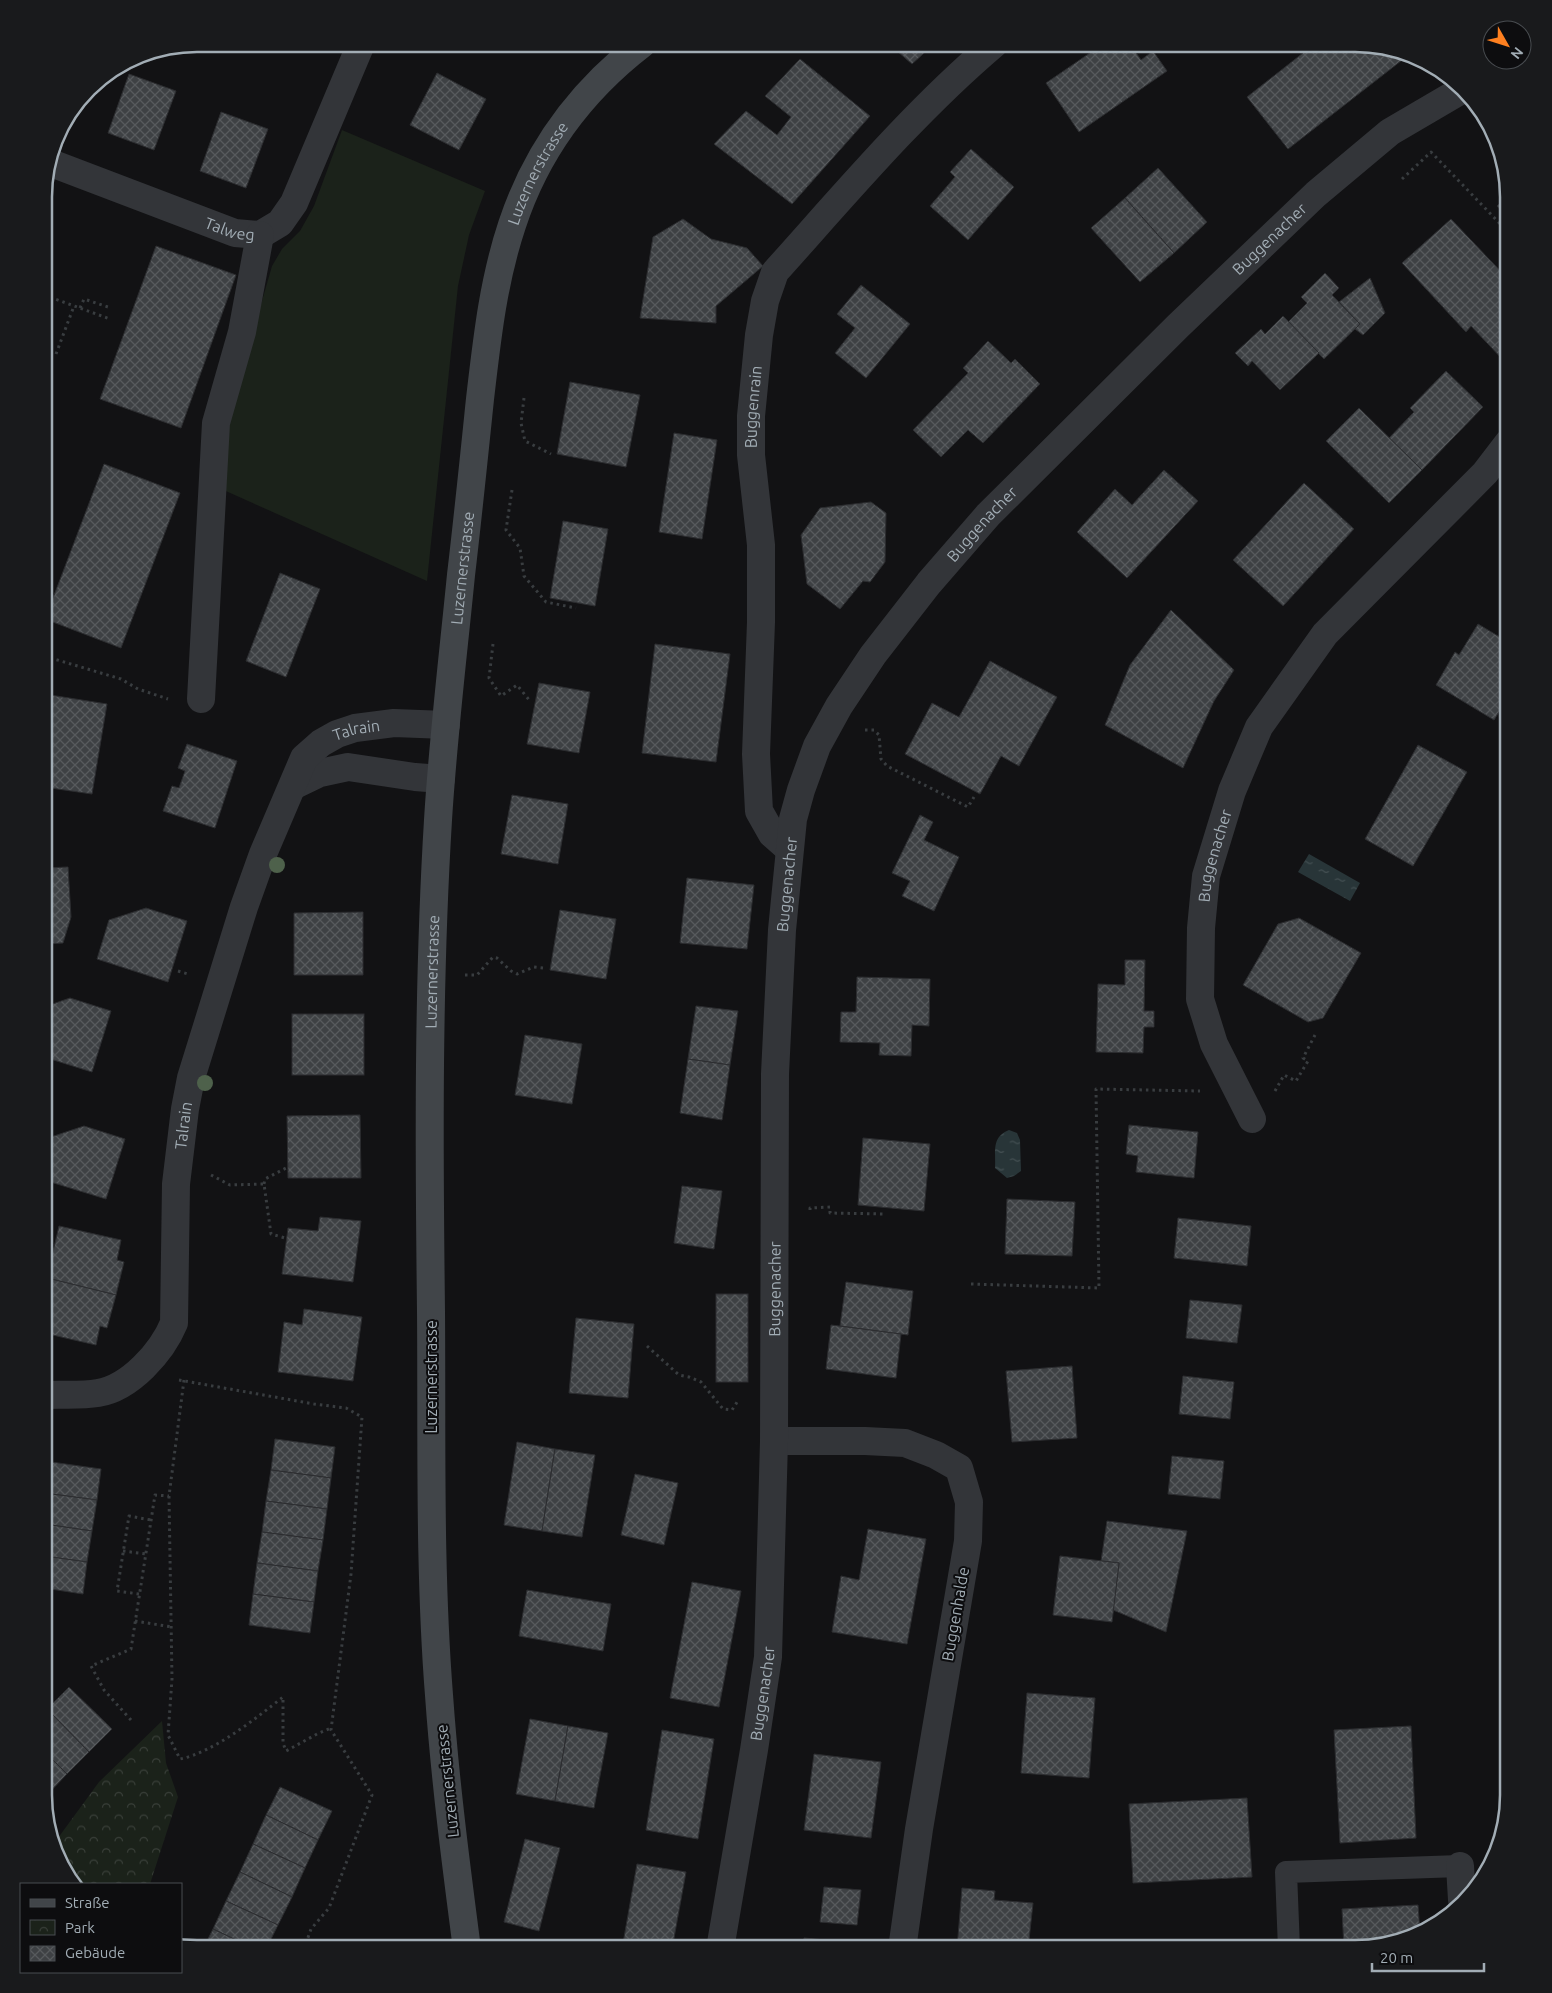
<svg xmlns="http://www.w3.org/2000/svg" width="1552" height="1993" viewBox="0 0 1552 1993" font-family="Ubuntu,sans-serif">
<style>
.grass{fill:#1b221a}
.park{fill:url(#park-crowns)}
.water{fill:url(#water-ripples)}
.building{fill:url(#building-cross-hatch);stroke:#2c2d30}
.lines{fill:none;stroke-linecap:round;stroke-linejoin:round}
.path{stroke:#393d40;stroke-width:3;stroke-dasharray:2.5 4;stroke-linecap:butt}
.service{stroke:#333539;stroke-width:22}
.minor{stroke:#333539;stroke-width:28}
.secondary{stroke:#414549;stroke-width:28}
.tree{fill:#4e614b}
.labels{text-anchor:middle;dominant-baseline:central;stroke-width:4;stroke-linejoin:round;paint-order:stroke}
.street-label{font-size:16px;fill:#a2adb5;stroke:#0d0d0f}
.rim{fill:none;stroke:#a2adb5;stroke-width:2.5}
</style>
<defs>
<pattern id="park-crowns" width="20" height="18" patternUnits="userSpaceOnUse" patternTransform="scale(1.25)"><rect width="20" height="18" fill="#1b221a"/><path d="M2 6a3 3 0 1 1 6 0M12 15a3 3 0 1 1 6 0" fill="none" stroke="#393f39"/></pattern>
<pattern id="water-ripples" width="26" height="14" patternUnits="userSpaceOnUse" patternTransform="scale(1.25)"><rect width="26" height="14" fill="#283538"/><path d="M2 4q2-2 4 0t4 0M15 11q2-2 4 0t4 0" fill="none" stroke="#445053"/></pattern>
<pattern id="building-cross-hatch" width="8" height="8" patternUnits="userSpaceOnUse" patternTransform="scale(1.25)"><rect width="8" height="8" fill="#3e4144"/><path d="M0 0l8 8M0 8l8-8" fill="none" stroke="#575a5d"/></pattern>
</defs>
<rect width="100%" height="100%" fill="#121214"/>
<path class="grass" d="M342 130 485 191 469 235 458 286 427 581 219 488C228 412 251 340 272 266L282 249 300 231 314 206Z"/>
<polygon class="park" points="162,1721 166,1763 178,1797 150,1884 73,1884 69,1881 51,1841 58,1838 99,1782"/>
<g class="water">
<polygon points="1309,854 1360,883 1350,901 1298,872"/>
<path d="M1009 1130 1017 1133 1020 1140 1021 1171 1014 1176 1007 1178 995 1168C996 1152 991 1137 1009 1130Z"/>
</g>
<g class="building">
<polygon points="285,44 308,44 305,52"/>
<polygon points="889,44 934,44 912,64"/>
<polygon points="1103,44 1130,44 1141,60 1153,51 1167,71 1079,132 1046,83"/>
<polygon points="1297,44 1365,44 1406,57 1288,149 1247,97 1303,53"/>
<polygon points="800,59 870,116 792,204 714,144 746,111 777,135 791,117 765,96"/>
<polygon points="437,73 486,99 459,150 410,125"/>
<polygon points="129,74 176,91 154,150 108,133"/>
<polygon points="221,112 268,129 246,188 200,171"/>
<polygon points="971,149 1014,187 968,240 930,206 955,177 950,172"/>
<polygon points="1158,168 1207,222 1174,253 1125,198"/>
<polygon points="1508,195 1508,218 1497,206"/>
<polygon points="1125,198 1174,253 1140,282 1091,228"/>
<polygon points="683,219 711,239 747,248 763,266 716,306 716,323 640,318 653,237"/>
<polygon points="1451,219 1508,279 1508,361 1506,363 1471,326 1466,332 1402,263"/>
<polygon points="156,246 236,275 181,428 100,399"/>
<polygon points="1325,273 1339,288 1332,295 1360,324 1324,359 1288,322 1307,303 1301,297"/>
<polygon points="1370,278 1385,313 1363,335 1355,329 1360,324 1339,302"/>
<polygon points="861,285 910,324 866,378 835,353 855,328 837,314"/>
<polygon points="1283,316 1319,353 1280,390 1252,361 1248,366 1235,353 1261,329 1265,334"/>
<polygon points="988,341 1011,363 1015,359 1040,384 983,443 968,430 941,457 913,430 968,373 963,368"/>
<polygon points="1446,371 1483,407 1422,470 1389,438 1414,412 1410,408"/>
<polygon points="570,382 640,395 626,467 557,454"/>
<polygon points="1359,408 1422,470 1389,503 1326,441"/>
<polygon points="674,433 717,440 702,539 659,532"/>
<polygon points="104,464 180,493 121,648 45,619"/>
<polygon points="1164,470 1198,501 1127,578 1077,532 1115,489 1132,505"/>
<polygon points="1304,483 1354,529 1283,606 1233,560"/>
<polygon points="871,502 886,513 885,562 870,582 863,581 840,609 807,584 801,535 820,508"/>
<polygon points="563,521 608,529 595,606 550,598"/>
<polygon points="280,573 320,589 286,677 246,661"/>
<polygon points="1171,610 1234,670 1214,701 1183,768 1105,725 1130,665"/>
<polygon points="1478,624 1508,642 1508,697 1494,720 1436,685 1455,652 1459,655"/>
<polygon points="655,644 730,654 716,762 642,753"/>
<polygon points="990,661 1057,697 1019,766 1001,756 980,794 905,754 932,703 959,717"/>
<polygon points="539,683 590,692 579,753 527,744"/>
<polygon points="50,695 107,704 92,794 44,787 44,733"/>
<polygon points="187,744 237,761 215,828 163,811 172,786 179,788 185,771 178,768"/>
<polygon points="1418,745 1467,772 1413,866 1365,839"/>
<polygon points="512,795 568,804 558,864 501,854"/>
<polygon points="920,815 933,822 924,840 959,857 934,911 902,896 910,881 892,873"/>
<polygon points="68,867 71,917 63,943 44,944 44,868"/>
<polygon points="687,878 754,885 747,949 680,943"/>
<polygon points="146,908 187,921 168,982 97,959 109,920"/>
<polygon points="560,910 616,919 606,979 550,970"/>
<polygon points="363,912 363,975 294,975 294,913"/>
<polygon points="1299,918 1361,953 1323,1018 1308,1022 1243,985 1278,924"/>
<polygon points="1125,960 1145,960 1144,1011 1154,1011 1154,1027 1144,1027 1143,1053 1096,1052 1098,984 1125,985"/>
<polygon points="857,977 930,979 929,1026 912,1025 911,1056 879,1055 880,1043 840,1042 841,1012 856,1012"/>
<polygon points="70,998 111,1011 92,1072 44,1057 44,1007"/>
<polygon points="696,1006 738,1011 730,1065 688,1059"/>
<rect x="292" y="1014" width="72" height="61"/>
<polygon points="525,1035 582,1044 572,1104 515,1095"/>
<polygon points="688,1059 730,1065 722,1120 680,1113"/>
<polygon points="360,1115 361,1178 288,1178 287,1116"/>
<polygon points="1129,1125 1198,1132 1194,1178 1136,1172 1138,1156 1126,1154"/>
<polygon points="84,1126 125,1139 106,1199 44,1180 44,1150 48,1138"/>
<polygon points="863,1138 930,1144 924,1211 858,1205"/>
<polygon points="682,1186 722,1191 714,1249 674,1243"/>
<polygon points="1007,1199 1075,1202 1072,1256 1005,1254"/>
<polygon points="320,1217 361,1221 353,1282 282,1274 288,1228 318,1231"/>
<polygon points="1178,1218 1251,1226 1247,1266 1174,1258"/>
<polygon points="59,1226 121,1240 117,1260 124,1262 116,1295 47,1278"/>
<polygon points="47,1278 116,1295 107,1328 100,1326 96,1345 44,1333 44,1290"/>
<polygon points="846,1282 913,1291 908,1335 840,1326"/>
<rect x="716" y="1294" width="32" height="88"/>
<polygon points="1190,1300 1242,1305 1237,1343 1186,1338"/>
<polygon points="304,1309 362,1317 353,1381 278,1372 284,1322 302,1325"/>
<polygon points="576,1318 634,1324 628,1398 569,1393"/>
<polygon points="831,1325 901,1334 896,1378 826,1369"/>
<polygon points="1072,1366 1077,1438 1012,1442 1006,1371"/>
<polygon points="1183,1376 1234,1382 1230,1419 1179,1414"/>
<polygon points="275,1439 335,1447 331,1478 271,1470"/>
<polygon points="517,1442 555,1449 542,1531 504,1525"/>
<polygon points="555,1449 595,1455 582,1537 542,1531"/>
<polygon points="1172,1456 1224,1461 1220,1499 1168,1494"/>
<polygon points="44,1461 101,1469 97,1500 44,1493"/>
<polygon points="271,1470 331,1478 327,1509 266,1501"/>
<polygon points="635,1474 678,1483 664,1545 621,1535"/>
<polygon points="44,1493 97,1500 92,1531 44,1524"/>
<polygon points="266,1501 327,1509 323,1540 262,1532"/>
<polygon points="1107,1521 1187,1531 1166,1632 1113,1610 1119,1563 1101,1561"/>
<polygon points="44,1524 92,1531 87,1562 44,1556"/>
<polygon points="868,1529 926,1539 907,1644 832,1632 841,1576 859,1580"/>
<polygon points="262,1532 323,1540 318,1571 257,1563"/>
<polygon points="44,1556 87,1562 83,1594 44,1588"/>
<polygon points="1060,1556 1119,1563 1112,1622 1053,1615"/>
<polygon points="257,1563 318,1571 314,1602 253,1594"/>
<polygon points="692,1582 741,1591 719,1707 670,1698"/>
<polygon points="527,1590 611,1604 603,1651 519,1636"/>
<polygon points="253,1594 314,1602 310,1633 249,1625"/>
<polygon points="69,1687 112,1729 89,1752 47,1709"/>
<polygon points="1027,1693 1095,1698 1089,1778 1021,1773"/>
<polygon points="47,1709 89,1752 67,1774 44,1751 44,1712"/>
<polygon points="530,1719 568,1726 555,1801 516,1794"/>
<polygon points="568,1726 608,1733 594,1808 555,1801"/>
<polygon points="1411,1726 1416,1838 1340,1843 1334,1730"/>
<polygon points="662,1730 714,1739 698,1839 646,1830"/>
<polygon points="44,1751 67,1774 45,1797 44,1796"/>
<polygon points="814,1754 881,1762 871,1838 804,1830"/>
<polygon points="280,1787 332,1811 318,1840 266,1815"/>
<polygon points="1247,1798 1252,1877 1133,1883 1129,1804"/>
<polygon points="266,1815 318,1840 305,1868 253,1844"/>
<polygon points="525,1839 560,1848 539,1931 504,1922"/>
<polygon points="253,1844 305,1868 292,1897 240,1872"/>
<polygon points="637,1864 686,1872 672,1949 622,1949"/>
<polygon points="240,1872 292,1897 278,1925 226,1901"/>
<polygon points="824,1887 861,1890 857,1925 820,1922"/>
<polygon points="962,1888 995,1891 994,1900 1033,1903 1028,1949 957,1949"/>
<polygon points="226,1901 278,1925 266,1949 255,1949 213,1929"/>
<polygon points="1418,1905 1420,1933 1395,1944 1344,1949 1342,1909"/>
<polygon points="213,1929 255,1949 203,1949"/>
<polygon points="804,1938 858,1943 858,1949 803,1949"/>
</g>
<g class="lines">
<g class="path">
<polyline points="1402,179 1431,152 1508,232"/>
<polyline points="44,295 110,319"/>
<polyline points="80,308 84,299 108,307"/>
<polyline points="44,314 50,298"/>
<polyline points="44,349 56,354 74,306"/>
<polyline points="524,398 521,423 525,441 551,454"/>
<polyline points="512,490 506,530 520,548 524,576 546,602 576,608"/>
<polyline points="44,531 51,534"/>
<polyline points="493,644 489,678 501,696 517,685 530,701"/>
<polyline points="44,656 121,679 138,689 168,699"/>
<polyline points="865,730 874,730 879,735 881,759 887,766 968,807 974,797"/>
<polyline points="178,971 188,974"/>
<polyline points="465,975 477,975 493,957 497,958 511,971 517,974 534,967 543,968"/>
<polyline points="1275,1091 1284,1075 1296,1081 1308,1061 1303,1058 1315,1035"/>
<polyline points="211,1175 230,1185 264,1184 271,1234 285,1238"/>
<polyline points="264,1184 265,1179 286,1168"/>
<polyline points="810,1210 810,1208 830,1207 830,1213 883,1214"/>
<polyline points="971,1284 1099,1288 1096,1089 1200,1091"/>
<polyline points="647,1346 679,1375 689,1377 701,1382 723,1409 732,1410 739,1399"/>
<polyline points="179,1380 314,1404 346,1408 362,1417 351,1574 331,1730 372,1795 329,1908 311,1929 304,1949"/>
<path d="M184 1380 169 1496 172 1679 168 1735 180 1759C214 1752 255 1719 283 1697V1743L286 1751 317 1734 331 1728"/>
<polyline points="123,1551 146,1554"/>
<polyline points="139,1594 117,1591 129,1516 151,1520"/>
<polyline points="135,1621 172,1627"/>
<polyline points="131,1720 104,1690 91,1666 131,1649 155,1495 169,1496"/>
</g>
<polyline class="service" points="1289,1949 1286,1872 1460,1866"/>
<g class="minor">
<path id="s1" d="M51 163 235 233 260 235 280 223 294 203 361 44"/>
<polyline points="201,699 216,423 242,332 260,235"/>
<polyline points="293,786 320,773 348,767 415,777 441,779"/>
<path id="s2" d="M789 849 772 834 759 811 756 754 761 622V545L751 455V416L759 335 765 301 775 272C846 193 914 112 994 44"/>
<path id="s3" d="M1252 1119 1214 1044 1200 999 1201 928 1206 876 1232 791 1259 727 1325 634 1485 473 1508 443"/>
<path id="s4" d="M44 1395C61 1394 80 1396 98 1393 130 1388 162 1352 174 1323L176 1184 185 1109 191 1078 244 907 263 854 304 758 321 743 337 734 355 728 394 723 446 725"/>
<polyline points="774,1441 865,1441 905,1443 936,1455 959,1468 969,1502 968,1541 919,1829 902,1949"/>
<polyline points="1460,1866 1462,1900"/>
<path id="s5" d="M720 1949 754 1750 768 1657 774 1441 775 1074 782 930 793 819 801 790 817 746 839 706 873 655 929 583 988 515 1178 326 1316 194 1390 132 1460 91"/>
</g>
<path class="secondary" id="s6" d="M467 1949C456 1865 445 1780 439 1695 429 1568 432 1439 431 1311 429 1147 428 983 438 820 443 738 453 656 461 575 468 516 474 457 480 399 487 339 493 282 512 225 536 152 581 91 642 44"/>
</g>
<g class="tree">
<circle cx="277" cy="865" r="8"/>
<circle cx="205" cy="1083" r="8"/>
</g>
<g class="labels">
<g class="street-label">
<text stroke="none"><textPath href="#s6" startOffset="1789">Luzernerstrasse</textPath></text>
<text stroke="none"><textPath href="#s1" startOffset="191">Talweg</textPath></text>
<text stroke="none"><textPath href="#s5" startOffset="1894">Buggenacher</textPath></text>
<text stroke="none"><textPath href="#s2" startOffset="454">Buggenrain</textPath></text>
<text stroke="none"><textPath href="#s5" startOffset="1489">Buggenacher</textPath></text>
<text stroke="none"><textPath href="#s6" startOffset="1384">Luzernerstrasse</textPath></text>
<text stroke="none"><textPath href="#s4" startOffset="808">Talrain</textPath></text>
<text stroke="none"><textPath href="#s3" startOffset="276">Buggenacher</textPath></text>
<text stroke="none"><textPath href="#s5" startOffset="1069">Buggenacher</textPath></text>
<text stroke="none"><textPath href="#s6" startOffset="979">Luzernerstrasse</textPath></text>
<text stroke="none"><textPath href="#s4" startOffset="359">Talrain</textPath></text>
<text stroke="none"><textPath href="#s5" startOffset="664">Buggenacher</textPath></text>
<text transform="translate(431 1377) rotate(-90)">Luzernerstrasse</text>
<text transform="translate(955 1614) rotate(-80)">Buggenhalde</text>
<text stroke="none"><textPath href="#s5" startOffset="259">Buggenacher</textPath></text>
<text transform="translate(447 1781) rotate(-96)">Luzernerstrasse</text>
</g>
</g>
<path d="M0 0H1552V1993H0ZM197 52H1355A145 145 0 0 1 1500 197V1795A145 145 0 0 1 1355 1940H197A145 145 0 0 1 52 1795V197A145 145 0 0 1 197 52Z" fill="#191a1c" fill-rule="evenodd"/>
<path class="rim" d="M197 52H1355A145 145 0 0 1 1500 197V1795A145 145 0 0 1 1355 1940H197A145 145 0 0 1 52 1795V197A145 145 0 0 1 197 52Z"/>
<rect x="20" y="1883" width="162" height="90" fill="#0d0d0f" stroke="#494d51"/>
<rect x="30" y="1899" width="25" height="8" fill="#414549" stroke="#494d51"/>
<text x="65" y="1908" font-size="15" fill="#a2adb5">Straße</text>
<rect x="30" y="1920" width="25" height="15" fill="url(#park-crowns)" stroke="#494d51"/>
<text x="65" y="1933" font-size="15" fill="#a2adb5">Park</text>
<rect x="30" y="1946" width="25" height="15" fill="url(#building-cross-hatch)" stroke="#494d51"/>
<text x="65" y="1958" font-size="15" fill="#a2adb5">Gebäude</text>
<g transform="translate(1507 45) rotate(129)"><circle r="24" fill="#0d0d0f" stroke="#494d51"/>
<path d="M0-4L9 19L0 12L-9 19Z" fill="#fe8020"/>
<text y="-8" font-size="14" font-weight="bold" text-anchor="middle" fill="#a2adb5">N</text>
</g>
<path d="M1372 1963v8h112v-8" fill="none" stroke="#a2adb5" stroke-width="2.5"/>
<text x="1380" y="1963" font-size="15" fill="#a2adb5" stroke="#0d0d0f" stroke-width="4" paint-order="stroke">20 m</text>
</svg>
